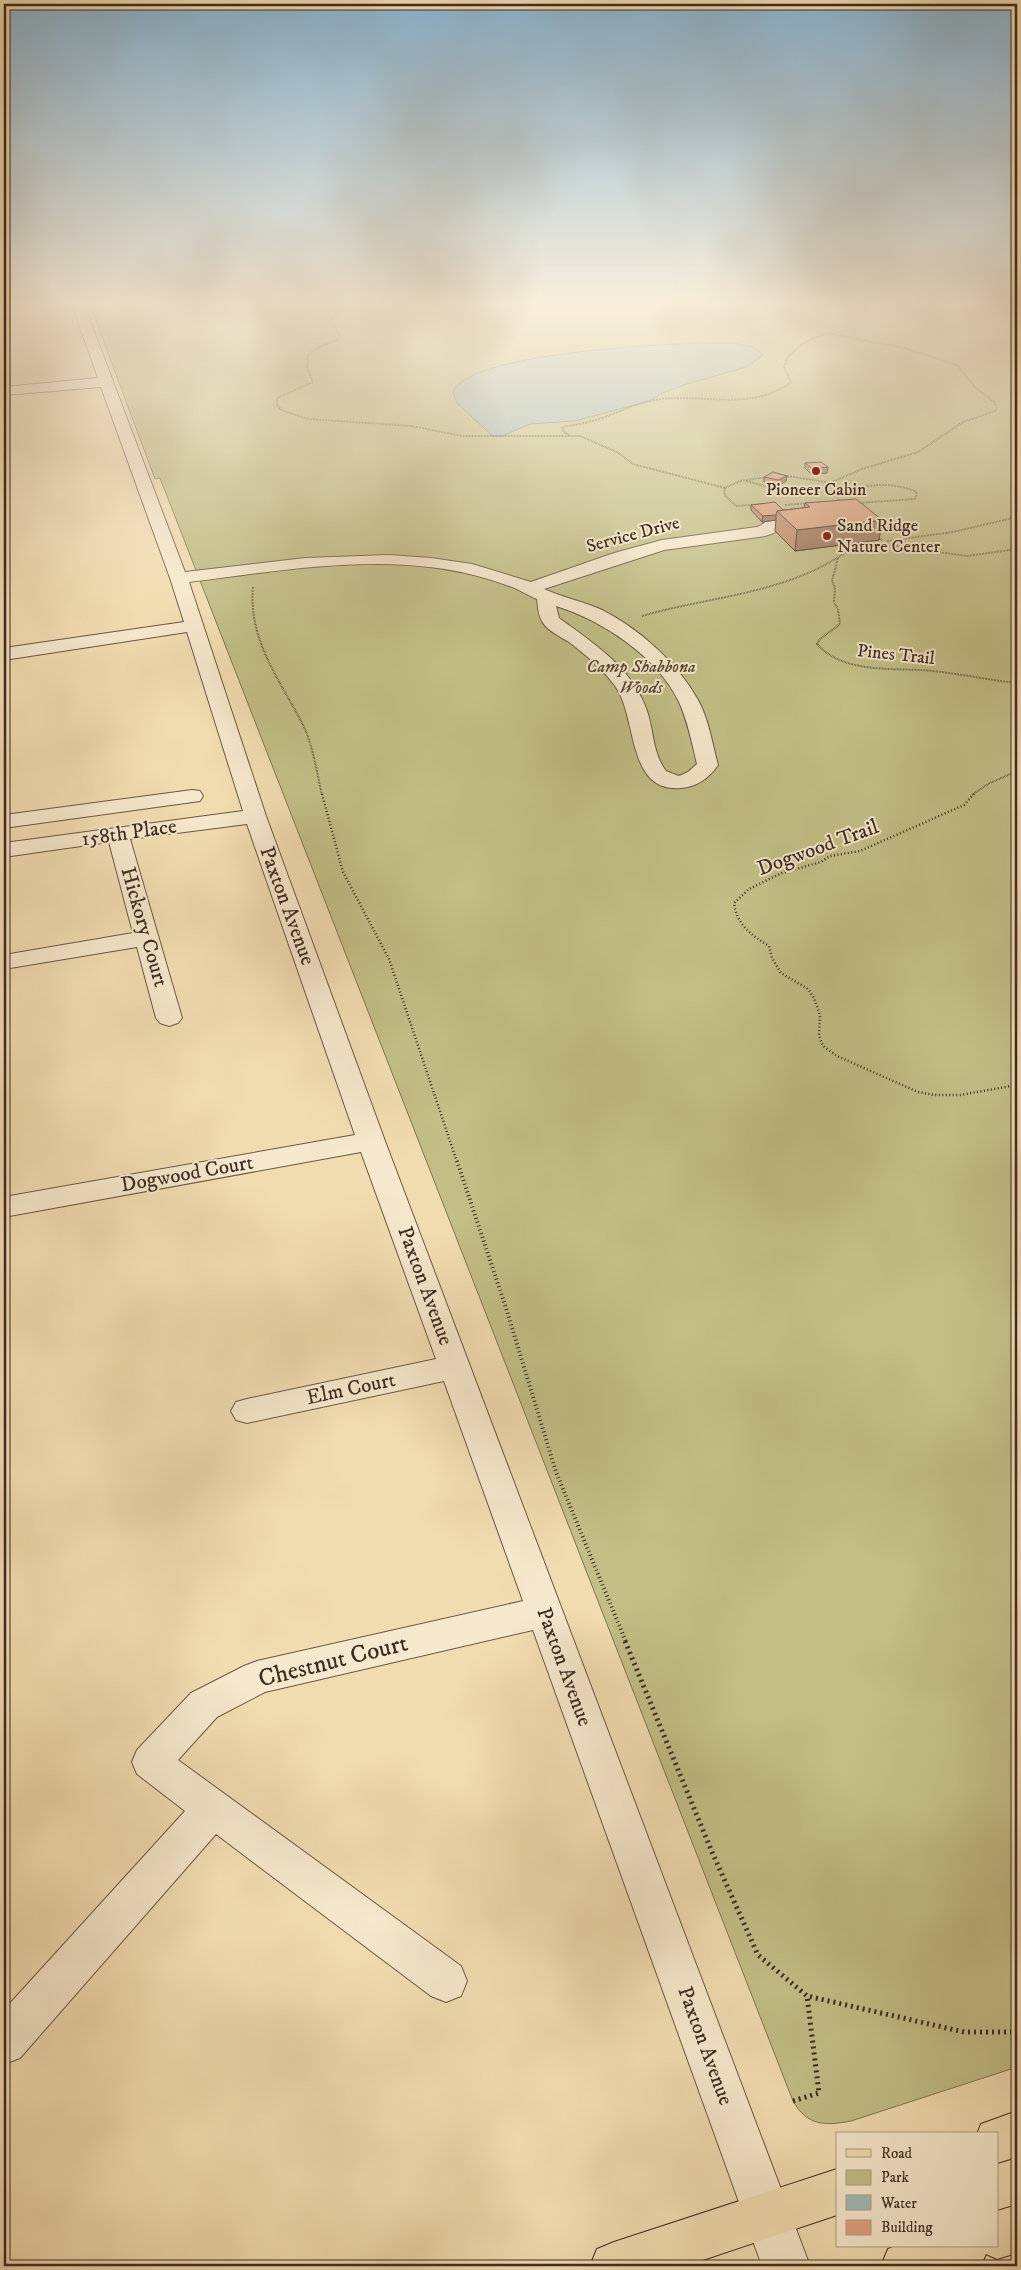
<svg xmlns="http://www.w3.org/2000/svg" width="1021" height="2270" viewBox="0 0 1021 2270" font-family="'IM FELL DW Pica',serif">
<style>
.green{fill:#c2be86;stroke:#807454}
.water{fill:#a0b9b7;stroke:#79807c}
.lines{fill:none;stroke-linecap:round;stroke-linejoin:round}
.minor-casing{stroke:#6b5746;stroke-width:2}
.major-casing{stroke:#3e2b23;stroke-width:2}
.path-far3{stroke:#3e2b23;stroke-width:2;stroke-dasharray:0.5 1;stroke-linecap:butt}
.path-far2{stroke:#3e2b23;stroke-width:2.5;stroke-dasharray:1 2.5;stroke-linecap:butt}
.path-far1{stroke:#3e2b23;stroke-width:4;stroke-dasharray:1 3;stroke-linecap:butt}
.path{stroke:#3e2b23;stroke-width:5;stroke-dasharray:2 4;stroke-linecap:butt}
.minor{fill:#f6e8cc;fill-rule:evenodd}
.major{fill:#f1dcb0;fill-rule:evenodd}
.wall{fill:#c18a6d;stroke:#3e2b23}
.shaded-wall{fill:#9d7159;stroke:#3e2b23}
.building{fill:#e0a17f;stroke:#3e2b23}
.poi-dot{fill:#8f2418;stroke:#f6e8cc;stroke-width:2}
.labels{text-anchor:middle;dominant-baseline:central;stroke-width:4;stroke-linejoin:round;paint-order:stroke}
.far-poi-label{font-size:18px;fill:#3e2b23;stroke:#f6e8cc}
.far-street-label{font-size:18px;fill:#3e2b23;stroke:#f6e8cc}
.far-park-label{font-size:18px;font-style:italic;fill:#584837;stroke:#f6e8cc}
.street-label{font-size:21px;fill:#3e2b23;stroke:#f6e8cc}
.near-street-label{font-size:25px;fill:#3e2b23;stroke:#f6e8cc}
</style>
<rect width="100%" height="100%" fill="#f1dcb0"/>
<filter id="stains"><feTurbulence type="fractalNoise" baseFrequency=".004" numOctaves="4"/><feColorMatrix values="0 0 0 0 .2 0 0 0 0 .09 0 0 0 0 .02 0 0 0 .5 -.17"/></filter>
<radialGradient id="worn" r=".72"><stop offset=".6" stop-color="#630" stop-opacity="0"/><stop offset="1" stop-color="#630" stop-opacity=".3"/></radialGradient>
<path class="green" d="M89 302H1017V2067L851 2121C825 2126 807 2126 793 2101L160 478 155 479Z"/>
<path class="water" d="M698 343C716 344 750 339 763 355L746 367 687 384 662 393 649 401 575 421 530 424 502 436H493L486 430 457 403 453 392C455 389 457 385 460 383 498 353 647 345 698 343Z"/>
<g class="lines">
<defs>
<g id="minor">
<path d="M71 302H83L185 572 305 558 389 555 431 558 472 564 531 582 614 553 662 540 757 527C766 524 768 516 780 519L782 522 774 533 765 536 664 550 544 589C563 598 583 601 602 610 639 629 677 662 698 700 709 720 712 743 718 765 709 778 697 787 681 788 626 793 638 717 615 686 603 669 586 655 569 642 561 637 546 630 542 621 538 615 538 606 537 599 527 595 519 589 509 586 408 547 293 569 189 582L266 816 385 1141 810 2266H762L533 1630 265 1692 217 1717 178 1760 461 1966 467 1981 461 1996 446 2002 431 1996 216 1834 20 2058 4 2064V2010L185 1811 137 1774 132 1762 137 1750 191 1693 244 1666 257 1661 523 1601 444 1381 247 1423 236 1420 231 1411 236 1402 247 1399 436 1359 361 1152 4 1217V1197L355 1135 247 824 130 839 182 1018 178 1023 169 1026 160 1023 156 1018 137 947 4 969V955L133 933 109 842 4 857V843L243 811 187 632 4 660V648L184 622 170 578 101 387 4 395V387L98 378ZM556 606C602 620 658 657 679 702 688 722 692 743 697 764L688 772 679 776 666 771C652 753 654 729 646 708 631 667 593 643 559 618Z"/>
<polygon points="192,790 200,791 203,796 200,801 4,828 4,815"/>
</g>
<g id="major">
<polygon points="1017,2111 1017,2157 997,2163 997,2134 977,2134 981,2124"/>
<polygon points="837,2169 837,2215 685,2266 590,2266 597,2249 614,2242"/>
<polygon points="1017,2205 1017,2253 997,2259 986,2254 982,2263 974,2266 881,2266 888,2249 895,2246 997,2246 997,2211"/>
</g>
</defs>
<use href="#minor" class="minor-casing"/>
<use href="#major" class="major-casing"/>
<g class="path-far3">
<polyline points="328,302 343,306 345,309 332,318 331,321 340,335 339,339 317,348 308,355 307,368 313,382 277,398 277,405 281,410 308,419 412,426 462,436 580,436 617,452 633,464 725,488 724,494 736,506 764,504"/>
<path d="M569 435 564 432 562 427C575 425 587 423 599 419 617 413 635 404 654 400 700 392 750 413 791 382L784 368 787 358 797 348 809 340 827 333 904 348 957 365 976 388 994 402 997 408 995 411 963 422 918 452 862 469 834 481 833 487 840 502"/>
<polyline points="781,475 833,483"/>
<polyline points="746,481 772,488"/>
<polyline points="725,488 740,481 767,477"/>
<path d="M837 495C847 495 853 489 863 487 879 483 902 485 917 492L915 499 857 503"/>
<polyline points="785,505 809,503"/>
<polyline points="876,535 882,540"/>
<polyline points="887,541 953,532 1017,517"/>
<polyline points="890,545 967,556 1017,549"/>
<path d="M838 558 832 581 835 588 834 602 838 609 840 624 820 639 817 644C844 675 896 667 933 671 961 674 989 680 1017 683"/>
<path d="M253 587C248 640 280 680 303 725 313 745 317 774 322 795"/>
<path d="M642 616C711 596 786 594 846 552"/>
<polyline points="972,795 988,784 1017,771"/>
</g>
<g class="path-far2">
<polyline points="322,794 343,872 389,959 457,1162"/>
<path d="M974 794 964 805 860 851 830 856 821 862 782 873 749 889 734 903C737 925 751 935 769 946L772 958 781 973 808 989 814 998 820 1015 819 1036 823 1046 837 1056 918 1092 934 1095H960L1017 1085"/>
</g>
<polyline class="path-far1" points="457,1161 506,1308 556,1472 626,1642"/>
<g class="path">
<polyline points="625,1641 712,1852 758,1955 807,1996 964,2032 1017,2032"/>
<polyline points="793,2101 819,2093 807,1996"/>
</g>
<use href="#minor" class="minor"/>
<use href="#major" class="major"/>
</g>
<g class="wall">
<polygon points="805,463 828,467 827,473 811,474 805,468"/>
<polygon points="787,476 786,481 778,486 764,482 764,477"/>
<polygon points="805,503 882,520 879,540 795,551 775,531 776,520 762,522 751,510 751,505 783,510 804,508"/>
</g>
<g class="shaded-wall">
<polygon points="828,467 827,473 811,474 812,469"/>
<polygon points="787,476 786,481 778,486 778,480"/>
<polygon points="776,515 776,520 762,522 763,516"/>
<polygon points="882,520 879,540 795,551 797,530"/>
</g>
<g class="building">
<polygon points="821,462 828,467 812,469 805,463"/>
<polygon points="773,472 787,476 778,480 764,477"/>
<polygon points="856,499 882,520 797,530 777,511 810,507 805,503"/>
<polygon points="775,502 783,510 777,511 776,515 763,516 751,505"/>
</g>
<linearGradient id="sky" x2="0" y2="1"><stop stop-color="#8bb6d4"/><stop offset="0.49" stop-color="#f9efdb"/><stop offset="1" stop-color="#f9efdb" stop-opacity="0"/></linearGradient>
<rect width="1021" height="620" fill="url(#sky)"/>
<g class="poi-dot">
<circle cx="816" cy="471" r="5"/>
<circle cx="827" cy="536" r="5"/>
</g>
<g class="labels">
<g class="far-poi-label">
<text x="816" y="490">Pioneer Cabin</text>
<text x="837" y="526" text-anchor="start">Sand Ridge<tspan x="837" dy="21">Nature Center</tspan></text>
</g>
<g class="far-street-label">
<text transform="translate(633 535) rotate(-15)">Service Drive</text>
<text transform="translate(896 655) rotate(6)">Pines Trail</text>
</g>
<g class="far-park-label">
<text x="641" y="667">Camp Shabbona<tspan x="641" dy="21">Woods</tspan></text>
</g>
<g class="street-label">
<text transform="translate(129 833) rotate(-8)">158th Place</text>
<text transform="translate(818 848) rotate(-20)">Dogwood Trail</text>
<text transform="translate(287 906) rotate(70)">Paxton Avenue</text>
<text transform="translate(144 927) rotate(74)">Hickory Court</text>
<text transform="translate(187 1174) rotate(-10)">Dogwood Court</text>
<text transform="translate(425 1286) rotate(70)">Paxton Avenue</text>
<text transform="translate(351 1389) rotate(-12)">Elm Court</text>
<text transform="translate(564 1667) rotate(70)">Paxton Avenue</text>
<text transform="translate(705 2046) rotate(70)">Paxton Avenue</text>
</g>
<g class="near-street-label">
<text transform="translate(333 1661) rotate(-14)">Chestnut Court</text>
</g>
</g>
<rect width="1021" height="2270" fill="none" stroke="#f1dcb0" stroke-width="20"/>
<rect x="5" y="5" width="1011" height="2260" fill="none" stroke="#3e2b23" stroke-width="2.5"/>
<rect x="10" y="10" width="1001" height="2250" fill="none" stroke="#3e2b23"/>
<rect x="836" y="2132" width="162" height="115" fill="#f6e8cc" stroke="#ac9c88"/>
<rect x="846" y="2149" width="25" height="8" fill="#f1dcb0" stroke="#ac9c88"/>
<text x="881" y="2158" font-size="15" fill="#3e2b23">Road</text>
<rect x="846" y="2170" width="25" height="15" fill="#c2be86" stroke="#ac9c88"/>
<text x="881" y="2182" font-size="15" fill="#3e2b23">Park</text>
<rect x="846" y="2195" width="25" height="15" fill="#a0b9b7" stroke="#ac9c88"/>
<text x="881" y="2208" font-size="15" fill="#3e2b23">Water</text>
<rect x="846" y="2220" width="25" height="15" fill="#e0a17f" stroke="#ac9c88"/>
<text x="881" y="2232" font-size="15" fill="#3e2b23">Building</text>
<rect width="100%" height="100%" filter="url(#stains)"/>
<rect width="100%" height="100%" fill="url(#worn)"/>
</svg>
